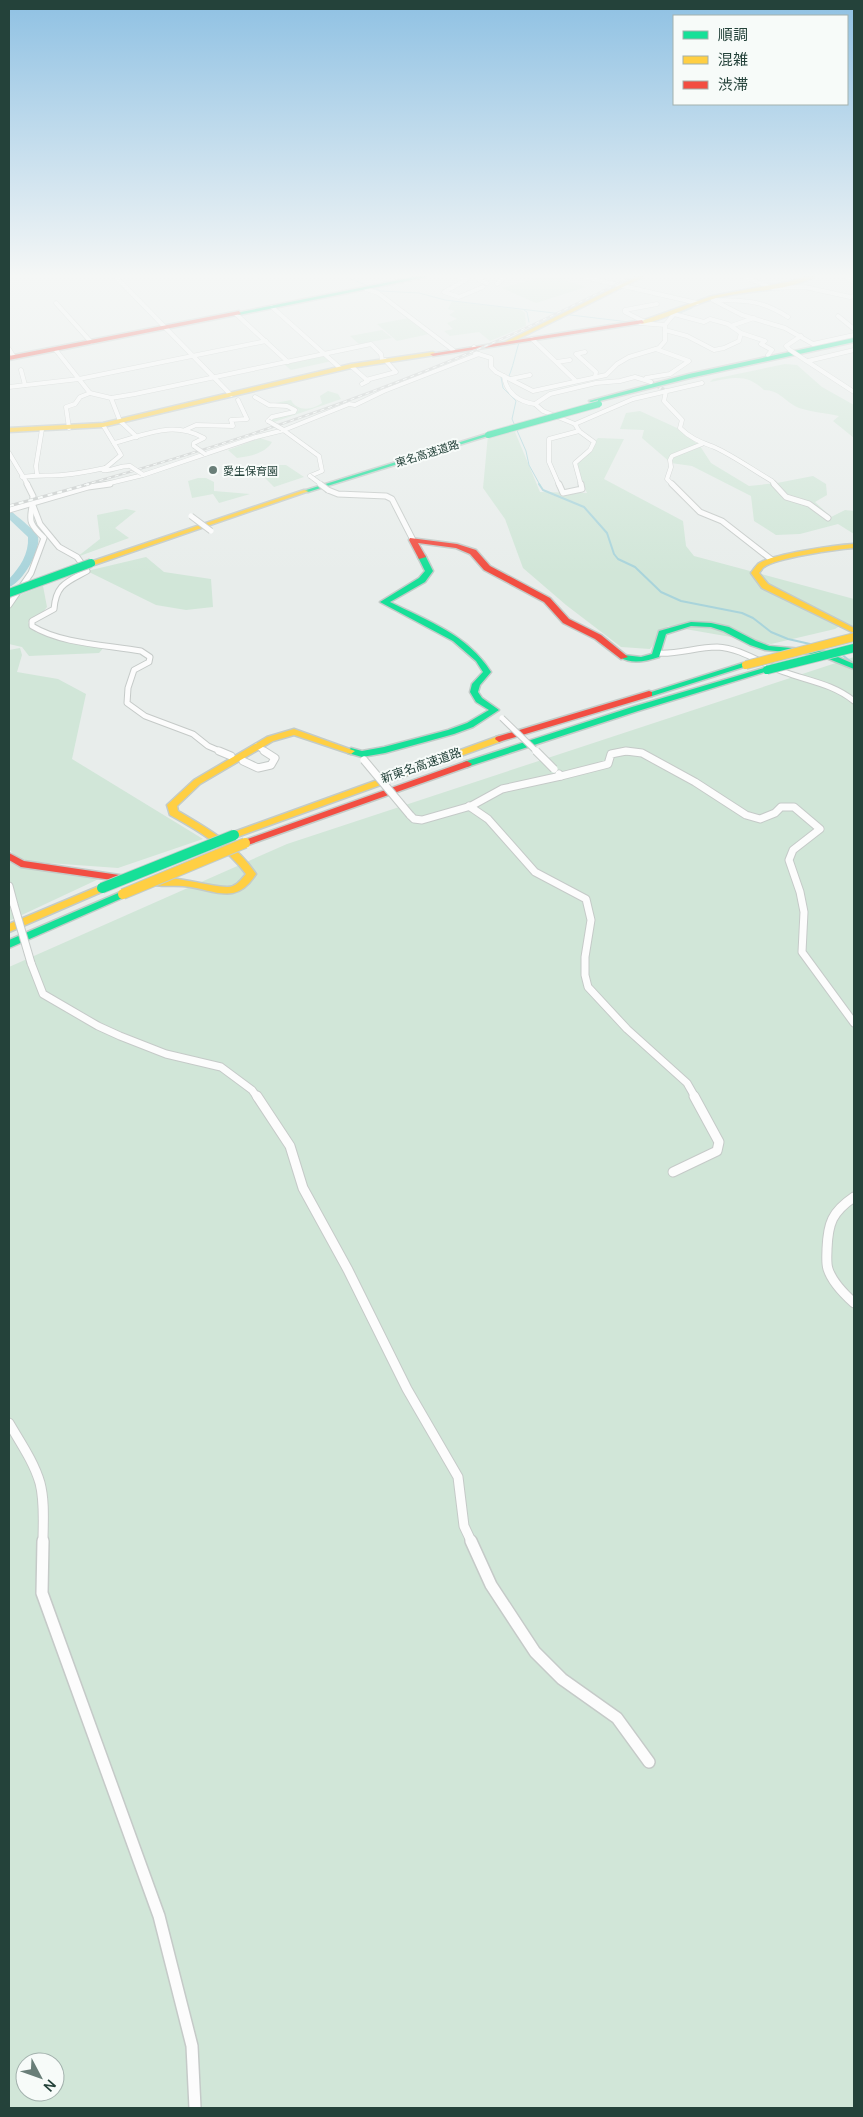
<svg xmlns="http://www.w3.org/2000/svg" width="863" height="2117" viewBox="0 0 863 2117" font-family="Manrope,'Noto Sans JP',sans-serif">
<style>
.green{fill:#d1e6d8;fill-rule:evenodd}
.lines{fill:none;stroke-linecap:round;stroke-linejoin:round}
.stream-far1{stroke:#a9d4db;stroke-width:1}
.stream{stroke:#a9d4db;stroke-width:2}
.river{fill:#a9d4db;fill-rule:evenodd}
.street-tunnel{stroke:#c1cbc8;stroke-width:4;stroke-dasharray:4 2;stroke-linecap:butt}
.street-far4-casing{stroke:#c5cac8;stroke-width:5}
.street-far3-casing{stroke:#c5cac8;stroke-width:7}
.street-far2-casing{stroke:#c5cac8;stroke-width:9}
.street-far1-casing{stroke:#c5cac8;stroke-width:11}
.street-casing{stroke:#c5cac8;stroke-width:14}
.fast-casing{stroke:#c3cbc8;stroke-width:3}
.slow-casing{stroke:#c3cbc8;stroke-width:3}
.jam-casing{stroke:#c3cbc8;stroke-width:3}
.street-far4{stroke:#fcfcfc;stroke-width:4}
.street-far3{stroke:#fcfcfc;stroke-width:5}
.street-far2{stroke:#fcfcfc;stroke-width:7}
.street-far1{stroke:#fcfcfc;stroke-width:9}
.street{stroke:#fcfcfc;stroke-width:11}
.fast{fill:#16e098;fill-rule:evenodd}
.slow{fill:#ffcf43;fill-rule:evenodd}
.jam{fill:#f24e42;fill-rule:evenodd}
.rail-far1-casing{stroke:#c9cdcc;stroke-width:2.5}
.rail-casing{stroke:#c9cdcc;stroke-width:3}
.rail-far1{stroke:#f7fbf9;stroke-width:1;stroke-dasharray:4;stroke-linecap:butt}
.rail{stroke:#f7fbf9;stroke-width:2;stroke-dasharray:5;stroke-linecap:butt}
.street-bridge-far2-casing{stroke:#c5cac8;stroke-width:5;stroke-linecap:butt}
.street-bridge-far1-casing{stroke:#c5cac8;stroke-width:7;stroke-linecap:butt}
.street-bridge-casing{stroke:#c5cac8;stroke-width:9;stroke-linecap:butt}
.fast-bridge-far2-casing{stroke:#c3ccc9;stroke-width:8;stroke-linecap:butt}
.fast-bridge-far1-casing{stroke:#c3ccc9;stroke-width:10;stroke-linecap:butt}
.fast-bridge-casing{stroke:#c3ccc9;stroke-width:12;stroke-linecap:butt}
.slow-bridge-far1-casing{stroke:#c3ccc9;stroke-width:10;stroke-linecap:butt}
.slow-bridge-casing{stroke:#c3ccc9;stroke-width:12;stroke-linecap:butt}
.street-bridge-far2{stroke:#fcfcfc;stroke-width:4}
.street-bridge-far1{stroke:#fcfcfc;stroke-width:5}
.street-bridge{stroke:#fcfcfc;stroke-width:7}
.fast-bridge-far2{stroke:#16e098;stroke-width:6}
.fast-bridge-far1{stroke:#16e098;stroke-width:8}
.fast-bridge{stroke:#16e098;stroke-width:10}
.slow-bridge-far1{stroke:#ffcf43;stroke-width:8}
.slow-bridge{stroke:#ffcf43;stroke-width:10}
.poi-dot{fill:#697e78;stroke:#f7fbf9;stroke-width:2}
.labels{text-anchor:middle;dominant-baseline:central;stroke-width:4;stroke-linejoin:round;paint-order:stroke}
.far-street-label{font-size:11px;fill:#24423a;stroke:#f7fbf9}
.far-poi-label{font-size:11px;fill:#24423a;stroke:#f7fbf9;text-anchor:start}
.street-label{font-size:12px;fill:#24423a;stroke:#f7fbf9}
</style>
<rect width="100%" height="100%" fill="#e8edeb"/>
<g class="green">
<polygon points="540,277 567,277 562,279 586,287 536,303 502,288"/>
<polygon points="452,301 521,310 525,313 526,326 490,341 479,332 450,336 444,331 453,329 447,323 457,319 449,315 455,311 448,309"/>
<polygon points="409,318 429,334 397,341 377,324"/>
<polygon points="382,330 392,338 359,344 350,336"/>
<polygon points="324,355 332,361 291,370 284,364"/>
<path d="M785 364 797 365 822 387 854 405V438L833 421 839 416C826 413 811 412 799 408 785 402 780 390 764 390 746 373 733 378 710 382L713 379Z"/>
<path d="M328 391 338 394 341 399 274 422 269 421 272 418 295 413 299 410 289 405 270 404 291 400C297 412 313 410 322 403L320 396Z"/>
<polygon points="640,411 677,428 700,446 711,463 749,486 777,483 813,476 826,484 827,495 815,502 831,517 845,510 854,511 854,534 838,524 800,534 776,535 754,521 751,496 692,466 671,463 642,438 644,430 620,429 626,413"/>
<polygon points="515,432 540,492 587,493 575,467 598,438 624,439 604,479 683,521 686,546 694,556 854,599 854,628 843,624 835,629 771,644 668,626 650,649 621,647 566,605 523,568 505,519 483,488 488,435"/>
<path d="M260 438 272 442C265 454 249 456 237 458L228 450Z"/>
<polygon points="280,465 286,465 304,477 274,487 257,470"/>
<polygon points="198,478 206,478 214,482 214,491 250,494 219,503 213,494 192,498 188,481"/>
<polygon points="126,509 136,511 115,528 129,538 77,557 100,539 97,515"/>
<polygon points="146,557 164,572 211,579 213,607 186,610 156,605 87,571"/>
<polygon points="43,586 47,607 38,618 28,622 30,627 37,633 105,646 99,653 29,656 22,647 9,644 9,606 22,594"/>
<polygon points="20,648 22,655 17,672 58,679 86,694 72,759 203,839 118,868 34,862 17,858 9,849 9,650"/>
<path d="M854 657V2108H9V967L287 844ZM25 2062H55V2092H25Z"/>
<path d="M9 859C18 871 85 875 103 877L9 921Z"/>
</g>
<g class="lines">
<g class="stream-far1">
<polyline points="346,277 381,291 419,293 445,300 629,322"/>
<polyline points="403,277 405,278"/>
<polyline points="126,290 161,326"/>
<polyline points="762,290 774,289"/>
<polyline points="524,310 527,312 529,322"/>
<polyline points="678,314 692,308"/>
<path d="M509 376C515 362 516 347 523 333"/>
<polyline points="501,377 503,388 516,401 512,419 526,451 529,465 540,485"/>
</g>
<g class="stream">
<polyline points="539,484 543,490 584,507 607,533 614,554 618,559 635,567 661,592 681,601 742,613 753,618 771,632 788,639 810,644"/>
<polyline points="841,654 854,664"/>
</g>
<path class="river" d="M9 511 12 512C18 517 36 531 38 537 41 551 22 583 9 587V579C20 567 29 554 28 537L9 519Z"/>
<polyline class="street-tunnel" points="651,382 664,390"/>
<defs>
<g id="street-far4">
<polyline points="116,277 231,395"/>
<polyline points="458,277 466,280 444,292 459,297 483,287"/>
<polyline points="483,277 479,280 487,283"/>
<polyline points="584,277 697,303"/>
<polyline points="744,277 773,288 805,287 850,297 854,296"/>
<polyline points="846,277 854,283"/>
<polyline points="497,284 505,277"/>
<polyline points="366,289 378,293 453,350"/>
<polyline points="713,300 742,315 785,328 813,344 854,335"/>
<path d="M714 300C747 301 759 299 788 317"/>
<polyline points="56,303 91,342"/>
<polyline points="272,307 340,368"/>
<polyline points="236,314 288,362"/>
<polyline points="674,314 704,322 710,319 728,324 741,333 765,341 761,344 772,350 768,355"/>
<polyline points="838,316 854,329"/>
<polyline points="645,322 625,312 625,310 657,304"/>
<polyline points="640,323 665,325"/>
<polyline points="731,326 754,318"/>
<polyline points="665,330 687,336 714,350 724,348 739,341 741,333"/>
<polyline points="532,339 576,381"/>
<polyline points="474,347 475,353 491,358 491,367 496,372 533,391 606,375 617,364 629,357 659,348 665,341 665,325 674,314"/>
<polyline points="9,349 14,357"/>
<polyline points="55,349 90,393"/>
<polyline points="790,350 786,346 801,336"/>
<polyline points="585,352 576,354 596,372 595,377"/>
<polyline points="805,360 854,392"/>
<polyline points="808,361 854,350"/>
<polyline points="557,362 570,360"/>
<polyline points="351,366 368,381 362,384"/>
<polyline points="21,370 25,385"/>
<path d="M504 376C506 393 519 402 535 404"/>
<polyline points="646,378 670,374 689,361 656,349"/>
<polyline points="511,379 530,375"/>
<polyline points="366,380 396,372 385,360"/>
<polyline points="9,387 79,379 266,341"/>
<path d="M666 391 664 401 682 420 680 428C691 439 701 442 714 447 734 456 753 470 772 481L775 485"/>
<polyline points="255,397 269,405 287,406 295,410 294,412 272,417 268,421"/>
<polyline points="111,398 120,421 137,437"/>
<polyline points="575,424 543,411 535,404 550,394 596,383 620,381 635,377 651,382"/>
<path d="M103 425 121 455 103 470C112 472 120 465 130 466"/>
<polyline points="69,428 66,407 75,404 80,397 90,393 111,398 135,394 371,344 381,354 382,360"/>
<polyline points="282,429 319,456 322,471 310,476"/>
<polyline points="185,430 196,425 233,426 231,420 247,419 238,400"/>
<polyline points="579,431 594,442 590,450 575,463 581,485"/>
<polyline points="579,431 575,424 633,399 702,383"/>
<path d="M114 443C146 435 172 420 204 438L194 443V446"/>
<polyline points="9,453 28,485"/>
<polyline points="37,474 36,466 42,429"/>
<path d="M22 477C36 475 48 476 62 475 76 474 91 471 105 468"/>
<polyline points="102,485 143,475 256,437 284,430 349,404 355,405 384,391 479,354"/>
<polyline points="559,485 549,462 549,439 579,431"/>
<polyline points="673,485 667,479 671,467 670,460 672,456 702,444"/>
</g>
<g id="street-far3">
<polyline points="559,484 563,493 582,489 581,484"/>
<polyline points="672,484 700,512 722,521 772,560"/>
<polyline points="774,484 786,497 809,504 828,518"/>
<polyline points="328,490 338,494 386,496 392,499 413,540"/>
<path d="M32 503 40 524 59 547 77 557 87 571C67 582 56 584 54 609L32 621V626C61 644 107 645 141 651L150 657 149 662 134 670 128 688 127 703 145 716 193 734 208 746 222 752"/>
<polyline points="9,510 88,487 110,484"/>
<path d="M9 605 31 573 44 538C24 519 32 519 33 496L27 484"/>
<path d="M656 653C677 655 696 647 717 647 741 648 762 664 784 672 809 681 833 684 854 701"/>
<polyline points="257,746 266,752"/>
<polyline points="620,752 636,752"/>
</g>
<g id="street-far2">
<polyline points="219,751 231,756"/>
<polyline points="243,761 258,768 271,765 275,758 264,751"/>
<polyline points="561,776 608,764 611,754 626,751 642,753 695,782 746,815 760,819 775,813 781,807 794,807 820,829 793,850 789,860 800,892 804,912 802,952 854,1023"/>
<polyline points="469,806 488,819 535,872 586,899 591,920 585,957 585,975 588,987 627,1029 687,1083 695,1097"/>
<polyline points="410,815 414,819 422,820 471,806 502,789 561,776 559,774"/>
<polyline points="9,886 14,905"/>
<polyline points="31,963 43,994 98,1026 120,1036 166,1054 221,1067 252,1090 257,1097"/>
</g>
<g id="street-far1">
<polyline points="257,1096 290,1146 303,1188 348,1270 407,1389 458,1477 464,1526 472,1543"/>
<polyline points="673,1172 717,1151 719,1142 694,1096"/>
<path d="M854 1197C832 1212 828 1223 827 1249 827 1255 826 1263 828 1269 832 1282 844 1294 854 1303"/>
<path d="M9 1423C20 1442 34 1462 40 1483 45 1502 43 1523 43 1543"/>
</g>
<g id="street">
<polyline points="43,1541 42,1593 159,1916 192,2046 195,2108"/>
<polyline points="471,1541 491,1585 535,1652 562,1679 617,1718 649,1762"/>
</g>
<g id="fast">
<polygon points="414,277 426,277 239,315 236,313"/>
<polygon points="854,338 854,342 690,378 592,403 589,401 689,374"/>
<polygon points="486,434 491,435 308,492 303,491"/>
<path d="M419 555H425L433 571 425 582 390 602C428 621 468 635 491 672L480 685 478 692 482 698 499 710 473 727 454 734 385 753 362 757 348 753 347 751 351 748 362 751 384 747 448 730 467 723 489 710 476 702 470 692 472 684 483 672 476 661 453 641 380 602 419 578 425 571 418 557Z"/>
<path d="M691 622 711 623 729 627 756 641 769 646 824 651 854 664V669L819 655 765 650 750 645 723 631 711 627 691 626 666 634 659 657C646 661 632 665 620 657L624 655 641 657 652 654 659 631Z"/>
<polygon points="743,663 746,663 750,665 652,696 646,696 645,694"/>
<polygon points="764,668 767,668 771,670 638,711 470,766 467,767 462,764 464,762 632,707"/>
<polygon points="123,891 127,892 128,894 127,896 9,948 9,940"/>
</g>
<g id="slow">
<polygon points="636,277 643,277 510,343 505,342"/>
<path d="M805 277H814C784 292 748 290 716 298 690 305 668 319 642 324L639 322 712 296 787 282Z"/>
<polygon points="433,352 435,353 435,355 351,368 103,427 9,432 9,428 103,423 351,364"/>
<polygon points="304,490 309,491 94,565 87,563"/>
<path d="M854 544V548C838 549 775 558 764 567 762 568 761 571 759 573L768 584 854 628V633L762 588 751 573C753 570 756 566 758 564 770 554 837 545 854 544Z"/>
<path d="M294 729 355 751 351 754 294 735 273 741 200 784 177 806 178 811C207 828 237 845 256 874 235 907 215 889 183 886 172 885 160 887 148 884L147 882C158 870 211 888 228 887 236 887 241 880 246 874 226 847 199 831 170 815L167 805 194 780 267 737Z"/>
<polygon points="499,736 502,737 502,741 237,837 231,837 229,835 231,833"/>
<polygon points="102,885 106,886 107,888 106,890 9,932 9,924"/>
</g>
<g id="jam">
<polygon points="239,311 241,314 9,360 9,356"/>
<polygon points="642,320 644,323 433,356 430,354"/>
<polygon points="410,538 457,544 476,550 490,566 550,598 569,619 601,635 628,657 621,659 595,639 563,623 544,602 484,570 470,554 456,548 418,543 426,557 419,559 409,540"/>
<polygon points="649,691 652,692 652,696 502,741 499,742 495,739 496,737"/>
<polygon points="467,761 472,764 470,766 248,845 242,845 240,843 242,841"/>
<polygon points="9,853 24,861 126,876 131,879 126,882 21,867 9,860"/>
</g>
</defs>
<use href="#street-far4" class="street-far4-casing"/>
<use href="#street-far3" class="street-far3-casing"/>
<use href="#street-far2" class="street-far2-casing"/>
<use href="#street-far1" class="street-far1-casing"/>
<use href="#street" class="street-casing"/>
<use href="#fast" class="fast-casing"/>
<use href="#slow" class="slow-casing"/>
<use href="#jam" class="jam-casing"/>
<use href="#street-far4" class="street-far4"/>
<use href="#street-far3" class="street-far3"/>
<use href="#street-far2" class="street-far2"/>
<use href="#street-far1" class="street-far1"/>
<use href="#street" class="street"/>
<use href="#fast" class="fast"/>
<use href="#slow" class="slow"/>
<use href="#jam" class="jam"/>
<defs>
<path id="rail-far1" d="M84 485C219 447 352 403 481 348 532 326 581 302 631 277"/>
<polyline id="rail" points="9,506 89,484"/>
</defs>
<use href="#rail-far1" class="rail-far1-casing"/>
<use href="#rail" class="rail-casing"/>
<use href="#rail-far1" class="rail-far1"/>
<use href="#rail" class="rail"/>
<defs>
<g id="street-bridge-far2">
<polyline points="790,350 805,360"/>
<polyline points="268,421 282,429"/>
<polyline points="194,446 205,454"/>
<polyline points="130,466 142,474"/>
<polyline points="310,476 322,485"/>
</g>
<g id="street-bridge-far1">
<polyline points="320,484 328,490"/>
<polyline points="191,516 211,531"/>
<polyline points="502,718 537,752"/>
</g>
<g id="street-bridge">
<polyline points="536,751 554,769"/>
<polyline points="364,760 410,815"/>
<polyline points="14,905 31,963"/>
</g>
<polyline id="fast-bridge-far2" points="488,435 599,404"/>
<g id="fast-bridge-far1">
<polyline points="9,593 91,563"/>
<polyline points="767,670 854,648"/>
</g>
<polyline id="fast-bridge" points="102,888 234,835"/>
<polyline id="slow-bridge-far1" points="746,665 854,637"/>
<polyline id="slow-bridge" points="123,894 245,843"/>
</defs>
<use href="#street-bridge-far2" class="street-bridge-far2-casing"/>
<use href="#street-bridge-far1" class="street-bridge-far1-casing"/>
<use href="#street-bridge" class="street-bridge-casing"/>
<use href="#fast-bridge-far2" class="fast-bridge-far2-casing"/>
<use href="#fast-bridge-far1" class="fast-bridge-far1-casing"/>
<use href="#fast-bridge" class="fast-bridge-casing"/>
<use href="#slow-bridge-far1" class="slow-bridge-far1-casing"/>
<use href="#slow-bridge" class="slow-bridge-casing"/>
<use href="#street-bridge-far2" class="street-bridge-far2"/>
<use href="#street-bridge-far1" class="street-bridge-far1"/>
<use href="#street-bridge" class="street-bridge"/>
<use href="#fast-bridge-far2" class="fast-bridge-far2"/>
<use href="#fast-bridge-far1" class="fast-bridge-far1"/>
<use href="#fast-bridge" class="fast-bridge"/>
<use href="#slow-bridge-far1" class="slow-bridge-far1"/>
<use href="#slow-bridge" class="slow-bridge"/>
</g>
<linearGradient id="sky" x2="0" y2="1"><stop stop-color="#8fc1e3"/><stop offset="0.48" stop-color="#f5f7f6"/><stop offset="1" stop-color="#f5f7f6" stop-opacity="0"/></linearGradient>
<rect width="863" height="574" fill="url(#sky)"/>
<circle class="poi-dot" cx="213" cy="470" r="5"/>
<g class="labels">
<g class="far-street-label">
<text transform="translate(427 453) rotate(-17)">東名高速道路</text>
</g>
<g class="far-poi-label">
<text x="223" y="470">愛生保育園</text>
</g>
<g class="street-label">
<text transform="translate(421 765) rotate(-19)">新東名高速道路</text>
</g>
</g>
<rect width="863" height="2117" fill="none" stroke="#24423a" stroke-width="20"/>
<rect x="673" y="15" width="175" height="90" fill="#f7fbf9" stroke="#a3b1ad"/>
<rect x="683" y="31" width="25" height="8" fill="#16e098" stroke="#a3b1ad"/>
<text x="718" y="40" font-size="15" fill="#24423a">順調</text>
<rect x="683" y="56" width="25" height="8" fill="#ffcf43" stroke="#a3b1ad"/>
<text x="718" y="65" font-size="15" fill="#24423a">混雑</text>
<rect x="683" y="81" width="25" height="8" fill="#f24e42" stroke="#a3b1ad"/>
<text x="718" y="90" font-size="15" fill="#24423a">渋滞</text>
<g transform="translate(40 2077) rotate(131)"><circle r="24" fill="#f7fbf9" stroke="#a3b1ad"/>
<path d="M0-4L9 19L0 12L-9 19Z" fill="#697e78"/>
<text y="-8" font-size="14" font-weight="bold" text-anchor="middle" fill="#24423a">N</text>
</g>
</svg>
